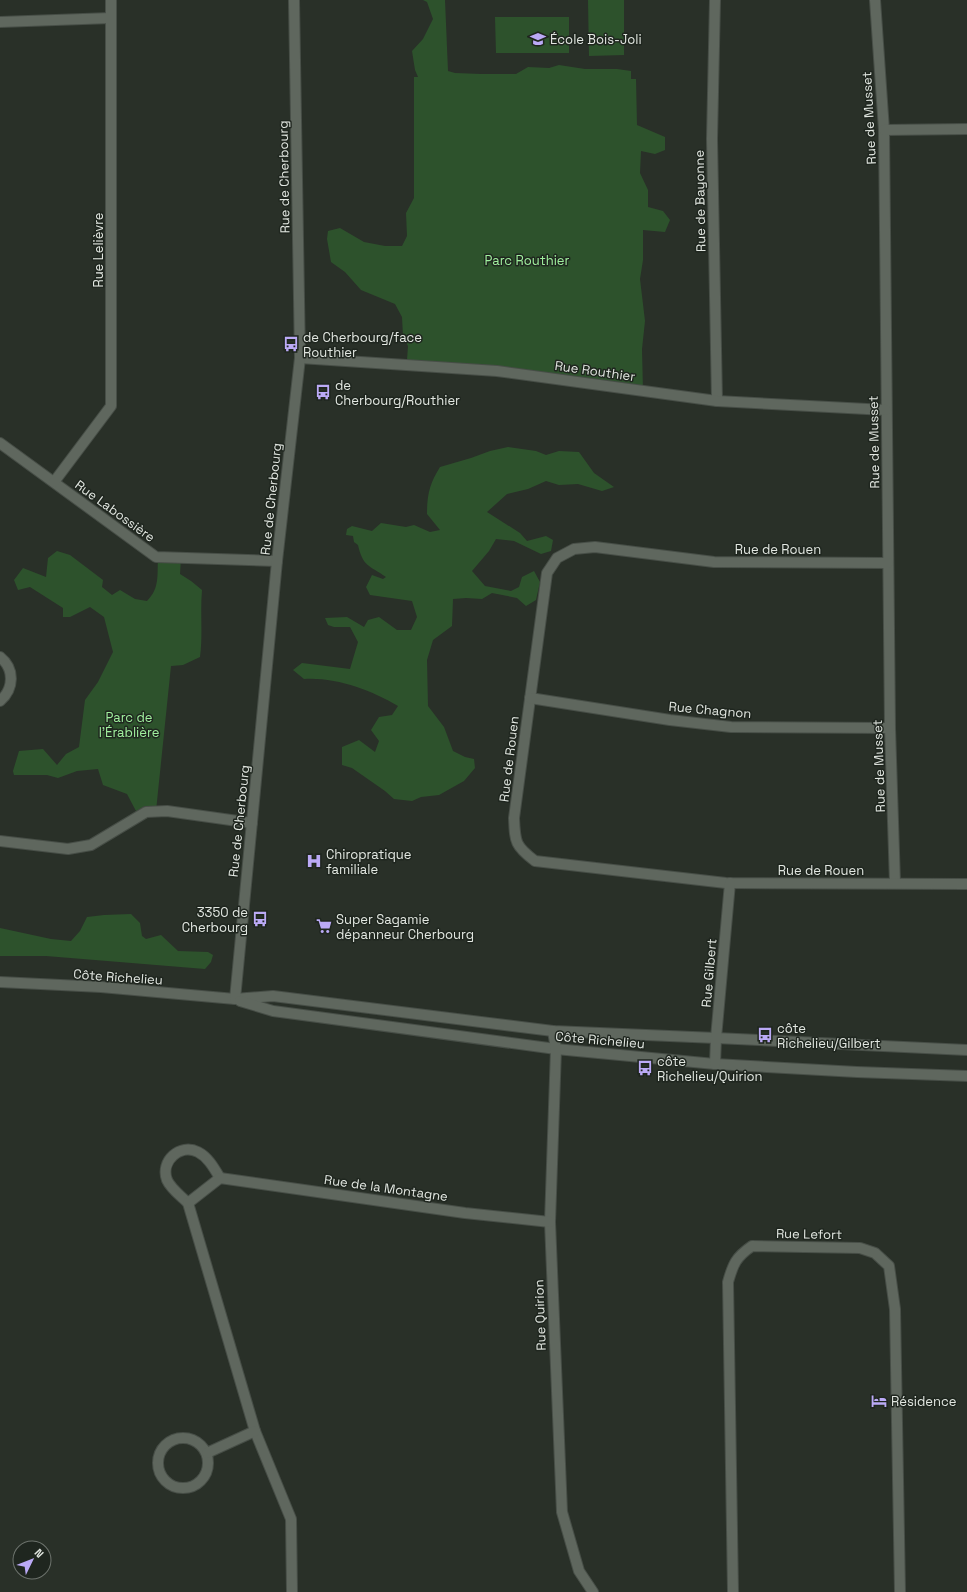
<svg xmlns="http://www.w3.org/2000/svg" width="967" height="1592" viewBox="0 0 967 1592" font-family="'Space Grotesk',sans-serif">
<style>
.green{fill:#2d522c}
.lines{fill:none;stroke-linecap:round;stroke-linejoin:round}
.minor-casing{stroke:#474e47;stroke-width:12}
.minor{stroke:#5f675e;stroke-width:10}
.labels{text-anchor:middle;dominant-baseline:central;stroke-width:3;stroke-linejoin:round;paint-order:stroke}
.poi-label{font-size:13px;fill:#e2e7e1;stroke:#1f261f;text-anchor:start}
.street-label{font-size:13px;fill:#e2e7e1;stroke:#1f261f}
.park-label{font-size:13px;fill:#a0f09e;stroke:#1f261f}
</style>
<rect width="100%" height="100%" fill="#293028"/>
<g class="green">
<polygon points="423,0 445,0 448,71 455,73 481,74 516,74 528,67 549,68 559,65 585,69 617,69 631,71 631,79 636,79 637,125 665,137 665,150 655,154 641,151 640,173 648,190 648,207 663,211 670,220 665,232 643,230 643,260 640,279 645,321 642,349 643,391 413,366 413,360 407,360 408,346 403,336 402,317 395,304 361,290 345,272 331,262 327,239 328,231 340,228 364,242 385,246 402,246 407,236 406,213 414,198 414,77 418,77 415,70 412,51 423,39 433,19 427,2"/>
<polygon points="588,0 624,0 624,55 589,56"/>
<polygon points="569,17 569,53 496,53 495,17"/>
<path d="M508 447 536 451 546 455 559 451 579 452 594 473 614 487 602 491 578 484 559 485 546 481 528 489 507 494 487 512 520 533 527 541 546 536 553 540 551 551 541 554 514 541 496 539 489 551 472 571 485 586 511 591 519 587 522 577 534 571 540 582 536 600 526 606 517 598 492 593 482 599 466 598 453 599 452 626 433 640 427 660 428 706 444 727 453 751 465 757 474 759 475 768 464 781 439 795 421 797 412 801 394 799 385 791 352 768 342 765V747L359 740 375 752 379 741 371 730 379 717 392 715 398 706C371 690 336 677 304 679L293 670 302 663 350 669 358 642 350 627H334L328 625 325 618 347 617 364 627 368 620 379 617 397 630H411L417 617 412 601 370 595 366 587 372 575 383 579 386 577C369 565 363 567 358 545L354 542 353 536 346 535 347 529 352 526 372 531 381 523 406 527 414 525 430 532 440 530 427 514C427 494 430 483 440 467L471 458 490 451Z"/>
<path d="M57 551 70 555 103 580 102 587 112 595 120 590 135 599 147 601C160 588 157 575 158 558H181L180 574 191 581 202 590C200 613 203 635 200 657L183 665 171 666 156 811 145 806 136 811 127 794 103 785 98 769 77 771 58 778 47 775H14L13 771 19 751 43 749 57 765 66 754 79 747 85 700 98 682 113 652 104 617 90 607 70 617H63V608L30 587 18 590 14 580 23 568 46 577 48 558Z"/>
<polygon points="131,914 140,923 142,936 146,939 161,935 178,951 208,952 213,955 211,962 205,969 46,956 0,956 0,928 51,939 71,941 80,931 87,917 104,915"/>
</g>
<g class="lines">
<defs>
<g id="minor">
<polyline points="715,0 712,139 717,401"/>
<polyline points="875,0 884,130 890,728 895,883"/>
<polyline points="0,22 111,18"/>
<polyline points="884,130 967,129"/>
<polyline points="300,358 497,371 717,401 886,410"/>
<polyline points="0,443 156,557 277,561"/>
<polyline points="54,482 111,406 111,0"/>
<path d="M888 563 714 562 595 547 574 549 557 558 547 573 514 818C515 842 515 846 535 861L726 883 967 884"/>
<path d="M0 657C15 669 14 689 0 701"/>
<polyline points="530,698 670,720 731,727 890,728"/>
<polyline points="0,841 68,849 91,845 146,812 167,811 252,823"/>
<polyline points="0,982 101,987 235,999 273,996 553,1031 716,1038 967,1050"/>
<polyline points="235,999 277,561 300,358 294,0"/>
<polyline points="240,1001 273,1011 556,1049 715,1064 857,1072 967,1076"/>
<polyline points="553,1031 556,1049 550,1222 562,1512 579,1571 593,1592"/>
<polyline points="715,1064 716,1038 730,883"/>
<path d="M220 1178C214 1168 208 1157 198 1152 180 1143 160 1161 167 1180 171 1189 181 1196 188 1203L255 1431 291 1519 292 1592"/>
<polyline points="188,1203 220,1178 465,1213 550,1222"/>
<circle cx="183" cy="1463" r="25"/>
<polyline points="207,1453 255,1431"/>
<path d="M733 1592 728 1282C733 1264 736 1257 752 1246L860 1248 875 1253 889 1266 895 1309 900 1592"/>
</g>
</defs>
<use href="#minor" class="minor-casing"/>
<use href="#minor" class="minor"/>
</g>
<defs>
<symbol id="school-bare" viewBox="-9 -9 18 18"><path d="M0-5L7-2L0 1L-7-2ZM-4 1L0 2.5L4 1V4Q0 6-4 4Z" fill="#bbaaf6" stroke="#1f261f" stroke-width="2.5" paint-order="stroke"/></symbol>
<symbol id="bus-bare" viewBox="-9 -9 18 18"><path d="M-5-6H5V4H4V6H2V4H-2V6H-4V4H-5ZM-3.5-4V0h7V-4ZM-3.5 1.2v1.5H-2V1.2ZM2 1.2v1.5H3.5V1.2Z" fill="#bbaaf6" stroke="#1f261f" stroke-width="2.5" paint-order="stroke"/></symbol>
<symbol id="hospital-bare" viewBox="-9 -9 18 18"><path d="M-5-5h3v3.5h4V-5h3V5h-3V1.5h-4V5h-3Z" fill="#bbaaf6" stroke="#1f261f" stroke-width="2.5" paint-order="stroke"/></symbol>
<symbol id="supermarket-bare" viewBox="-9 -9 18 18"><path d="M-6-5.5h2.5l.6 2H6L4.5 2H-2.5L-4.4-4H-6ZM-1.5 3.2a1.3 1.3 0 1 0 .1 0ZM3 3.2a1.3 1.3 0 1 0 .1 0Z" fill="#bbaaf6" stroke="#1f261f" stroke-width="2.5" paint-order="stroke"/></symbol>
<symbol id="hotel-bare" viewBox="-9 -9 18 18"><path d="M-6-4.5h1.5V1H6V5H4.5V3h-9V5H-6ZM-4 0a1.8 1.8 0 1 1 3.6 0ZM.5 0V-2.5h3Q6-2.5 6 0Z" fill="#bbaaf6" stroke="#1f261f" stroke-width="2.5" paint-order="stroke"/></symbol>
</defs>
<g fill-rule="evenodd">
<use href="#school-bare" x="527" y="28" width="22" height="22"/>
<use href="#bus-bare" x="280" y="333" width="22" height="22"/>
<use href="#bus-bare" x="312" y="381" width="22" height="22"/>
<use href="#hospital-bare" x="303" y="850" width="22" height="22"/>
<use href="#bus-bare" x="249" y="908" width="22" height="22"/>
<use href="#supermarket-bare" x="313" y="915" width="22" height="22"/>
<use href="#bus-bare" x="754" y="1024" width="22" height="22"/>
<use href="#bus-bare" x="634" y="1057" width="22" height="22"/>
<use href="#hotel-bare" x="868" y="1390" width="22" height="22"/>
</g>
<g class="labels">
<g class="poi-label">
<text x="550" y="39">École Bois-Joli</text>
<text x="303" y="337">de Cherbourg/face<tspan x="303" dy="15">Routhier</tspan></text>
<text x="335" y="385">de<tspan x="335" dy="15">Cherbourg/Routhier</tspan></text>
<text x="326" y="854">Chiropratique<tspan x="326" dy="15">familiale</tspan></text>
<text x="248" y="912" text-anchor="end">3350 de<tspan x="248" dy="15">Cherbourg</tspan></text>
<text x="336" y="919">Super Sagamie<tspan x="336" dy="15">dépanneur Cherbourg</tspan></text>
<text x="777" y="1028">côte<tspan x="777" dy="15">Richelieu/Gilbert</tspan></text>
<text x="657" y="1061">côte<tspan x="657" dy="15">Richelieu/Quirion</tspan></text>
<text x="891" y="1401">Résidence</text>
</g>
<g class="street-label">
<text transform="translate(869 118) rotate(-93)">Rue de Musset</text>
<text transform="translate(284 177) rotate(-91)">Rue de Cherbourg</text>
<text transform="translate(700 201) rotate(-91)">Rue de Bayonne</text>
<text transform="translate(98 250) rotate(-90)">Rue Lelièvre</text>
<text transform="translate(595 371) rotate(8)">Rue Routhier</text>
<text transform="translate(874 442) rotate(-91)">Rue de Musset</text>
<text transform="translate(271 499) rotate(-84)">Rue de Cherbourg</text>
<text transform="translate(115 511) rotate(36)">Rue Labossière</text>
<text x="778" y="549">Rue de Rouen</text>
<text transform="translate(710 710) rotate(5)">Rue Chagnon</text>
<text transform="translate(509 759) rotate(-83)">Rue de Rouen</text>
<text transform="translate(879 766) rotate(-92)">Rue de Musset</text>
<text transform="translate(239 821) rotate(-84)">Rue de Cherbourg</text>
<text x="821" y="870">Rue de Rouen</text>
<text transform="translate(709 973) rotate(-85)">Rue Gilbert</text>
<text transform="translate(118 977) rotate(4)">Côte Richelieu</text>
<text transform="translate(600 1040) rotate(5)">Côte Richelieu</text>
<text transform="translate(386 1188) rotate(8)">Rue de la Montagne</text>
<text transform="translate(809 1234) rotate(1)">Rue Lefort</text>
<text transform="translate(540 1315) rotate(-92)">Rue Quirion</text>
</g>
<g class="park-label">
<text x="527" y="260">Parc Routhier</text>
<text x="129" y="717">Parc de<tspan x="129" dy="15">l'Érablière</tspan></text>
</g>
</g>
<g transform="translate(32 1560) rotate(47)"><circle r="19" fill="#1f261f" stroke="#6d736d"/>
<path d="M0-3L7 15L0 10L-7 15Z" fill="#bbaaf6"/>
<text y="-6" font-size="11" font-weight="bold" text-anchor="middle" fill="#e2e7e1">N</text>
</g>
</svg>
